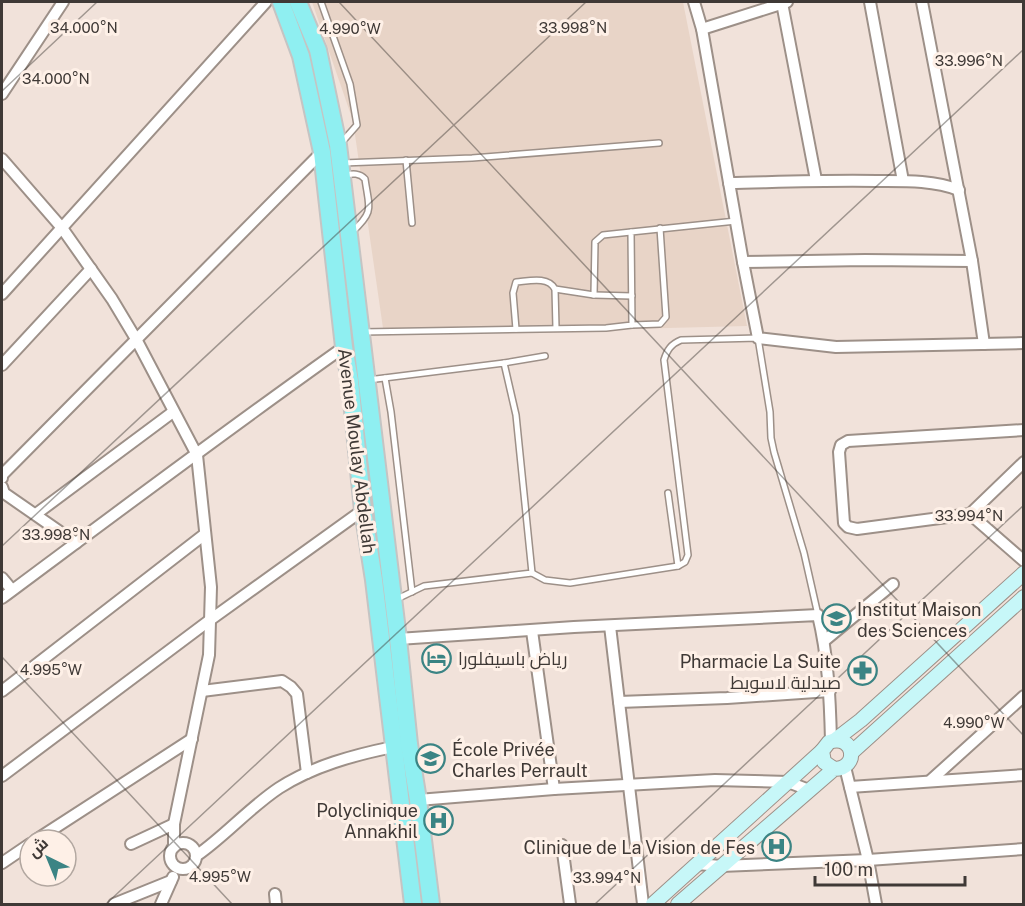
<svg xmlns="http://www.w3.org/2000/svg" width="1025" height="906" viewBox="0 0 1025 906" font-family="'Public Sans',Cairo,sans-serif">
<style>
.built{fill:#e8d4c7}
.lines{fill:none;stroke-linecap:round;stroke-linejoin:round}
.lane-casing{stroke:#9d9088;stroke-width:8}
.street-casing{stroke:#9d9088;stroke-width:14}
.secondary-casing{stroke:#9d9088;stroke-width:16}
.primary-casing{stroke:#c5c4c3;stroke-width:20}
.lane{stroke:#fff;stroke-width:5}
.street{stroke:#fff;stroke-width:10}
.secondary{stroke:#c7f7f8;stroke-width:14}
.primary{stroke:#8feff1;stroke-width:16}
.ticks{fill:none;stroke:#3f3936;stroke-width:1.5;stroke-opacity:0.45}
.labels{text-anchor:middle;dominant-baseline:central;stroke-width:6;stroke-linejoin:round;paint-order:stroke}
.street-label{font-size:18px;fill:#3f3936;stroke:#fef0e7}
.poi-label{font-size:18px;fill:#3f3936;stroke:#fef0e7;text-anchor:start}
.ticks-label{font-size:15px;text-anchor:middle;fill:#3f3936;stroke:#fef0e7;stroke-width:6;stroke-linejoin:round;paint-order:stroke}
</style>
<rect width="100%" height="100%" fill="#f1e2da"/>
<polygon class="built" points="312,2 683,2 747,326 384,335 353,121"/>
<g class="lines">
<defs>
<g id="lane">
<polyline points="321,2 350,84 357,125 342,142"/>
<polyline points="406,160 412,223"/>
<polyline points="343,163 472,158 659,143"/>
<path d="M343 175C351 174 359 172 365 179 369 208 375 211 352 232"/>
<polyline points="555,289 556,328"/>
<polyline points="594,295 632,296"/>
<polyline points="632,325 660,324 666,317 660,228"/>
<path d="M516 329 513 293 516 282C529 281 548 276 555 289L594 295 595 242 603 235 631 232"/>
<polyline points="362,332 606,328 632,325 631,232 736,221"/>
<polyline points="504,363 545,356"/>
<polyline points="385,378 391,412 412,592"/>
<polyline points="368,380 504,363 516,415 532,573 424,586 397,599"/>
<polyline points="668,493 678,566"/>
<path d="M532 573 545 580 570 583 678 566 685 562 688 555 664 360C667 350 671 344 681 340L758 338 770 412 771 438 774 452 804 553 818 615"/>
</g>
<g id="street">
<polyline points="694,2 702,29 743,262 758,338 836,347 1024,343"/>
<polyline points="870,2 903,181"/>
<polyline points="922,2 972,261 984,344"/>
<polyline points="782,3 816,180"/>
<polyline points="702,29 787,2"/>
<polyline points="2,94 63,2"/>
<polyline points="2,159 62,228 112,299 136,339 197,455 211,587 209,655 174,824 174,847"/>
<path d="M729 183C778 182 827 180 877 181 904 181 933 180 959 190"/>
<polyline points="743,262 865,260 972,261"/>
<polyline points="2,294 266,2"/>
<polyline points="2,365 91,269"/>
<polyline points="1024,430 848,441 841,445 839,452 844,523 848,527 857,529 970,514 1024,462"/>
<polyline points="2,478 2,475 322,152"/>
<polyline points="2,487 4,493 76,543"/>
<polyline points="36,514 173,412"/>
<polyline points="970,514 1024,561"/>
<polyline points="2,578 12,590"/>
<path d="M2 598C115 514 228 429 344 347"/>
<polyline points="610,626 643,904"/>
<polyline points="532,631 554,789"/>
<path d="M398 639 574 627 818 615C828 656 830 698 831 741"/>
<polyline points="824,641 893,584"/>
<polyline points="2,691 205,534"/>
<polyline points="202,691 282,681 291,687 297,694 307,773"/>
<polyline points="619,702 727,698 830,691"/>
<polyline points="845,767 868,860 876,904"/>
<polyline points="2,776 210,620 363,510"/>
<polyline points="931,780 1024,696"/>
<polyline points="850,787 1024,775"/>
<polyline points="418,800 554,789 715,780 788,782 809,790"/>
<polyline points="36,840 192,739"/>
<circle cx="183" cy="856" r="13"/>
<polyline points="131,844 174,824"/>
<polyline points="562,845 570,904"/>
<path d="M196 856C225 836 249 808 279 788 313 766 354 755 393 747"/>
<polyline points="2,863 30,844"/>
<polyline points="697,864 721,866 868,860 1024,849"/>
<polyline points="275,894 276,904"/>
<polyline points="114,904 171,881"/>
<polyline points="161,904 173,877"/>
</g>
<g id="secondary">
<polyline points="835,740 861,720 1024,573"/>
<polyline points="851,753 1024,597"/>
<polyline points="653,904 822,751"/>
<path d="M678 904 834 769C860 769 855 733 829 742L822 751 824 762 834 769"/>
</g>
<g id="primary">
<polyline points="281,2 301,56 322,152 344,347 350,381 363,510 374,580 413,904"/>
<polyline points="298,2 318,50 338,145 398,639 409,744 418,800 431,904"/>
</g>
</defs>
<use href="#lane" class="lane-casing"/>
<use href="#street" class="street-casing"/>
<use href="#secondary" class="secondary-casing"/>
<use href="#primary" class="primary-casing"/>
<use href="#lane" class="lane"/>
<use href="#street" class="street"/>
<use href="#secondary" class="secondary"/>
<use href="#primary" class="primary"/>
</g>
<path class="ticks" d="M339 2 1024 736M2 91 97 2M2 546 586 2M2 657 232 904M106 904 1024 49M595 904 1024 505"/>
<defs>
<symbol id="school-ring" viewBox="-11 -11 22 22"><circle r="9.5" fill="#fef0e7" stroke="#3b8484" stroke-width="1.5"/><path d="M0-5L7-2L0 1L-7-2ZM-4 1L0 2.5L4 1V4Q0 6-4 4Z" fill="#3b8484"/></symbol>
<symbol id="hotel-ring" viewBox="-11 -11 22 22"><circle r="9.5" fill="#fef0e7" stroke="#3b8484" stroke-width="1.5"/><path d="M-6-4.5h1.5V1H6V5H4.5V3h-9V5H-6ZM-4 0a1.8 1.8 0 1 1 3.6 0ZM.5 0V-2.5h3Q6-2.5 6 0Z" fill="#3b8484"/></symbol>
<symbol id="pharmacy-ring" viewBox="-11 -11 22 22"><circle r="9.5" fill="#fef0e7" stroke="#3b8484" stroke-width="1.5"/><path d="M-2-6h4v4h4v4h-4v4h-4v-4h-4v-4h4Z" fill="#3b8484"/></symbol>
<symbol id="hospital-ring" viewBox="-11 -11 22 22"><circle r="9.5" fill="#fef0e7" stroke="#3b8484" stroke-width="1.5"/><path d="M-5-5h3v3.5h4V-5h3V5h-3V1.5h-4V5h-3Z" fill="#3b8484"/></symbol>
</defs>
<g fill-rule="evenodd">
<use href="#school-ring" x="820" y="602" width="33" height="33"/>
<use href="#hotel-ring" x="420" y="642" width="33" height="33"/>
<use href="#pharmacy-ring" x="846" y="654" width="33" height="33"/>
<use href="#school-ring" x="414" y="742" width="33" height="33"/>
<use href="#hospital-ring" x="422" y="804" width="33" height="33"/>
<use href="#hospital-ring" x="760" y="830" width="33" height="33"/>
</g>
<g class="labels">
<g class="street-label">
<text transform="translate(357 451) rotate(83)">Avenue Moulay Abdellah</text>
</g>
<g class="poi-label">
<text x="857" y="609">Institut Maison<tspan x="857" dy="21">des Sciences</tspan></text>
<text x="458" y="658">رياض باسيفلورا</text>
<text x="841" y="661" text-anchor="end">Pharmacie La Suite<tspan x="841" dy="21">صيدلية لاسويط</tspan></text>
<text x="452" y="749">École Privée<tspan x="452" dy="21">Charles Perrault</tspan></text>
<text x="418" y="810" text-anchor="end">Polyclinique<tspan x="418" dy="21">Annakhil</tspan></text>
<text x="755" y="847" text-anchor="end">Clinique de La Vision de Fes</text>
</g>
</g>
<g class="ticks-label">
<text x="84" y="33">34.000°N</text>
<text x="573" y="33">33.998°N</text>
<text x="350" y="34">4.990°W</text>
<text x="969" y="66">33.996°N</text>
<text x="56" y="84">34.000°N</text>
<text x="969" y="521">33.994°N</text>
<text x="56" y="540">33.998°N</text>
<text x="51" y="675">4.995°W</text>
<text x="974" y="728">4.990°W</text>
<text x="220" y="882">4.995°W</text>
<text x="607" y="883">33.994°N</text>
</g>
<rect width="1025" height="906" fill="none" stroke="#3f3936" stroke-width="6"/>
<g transform="translate(48 858) rotate(317)"><circle r="28" fill="#fef0e7" stroke="#b2a7a0" stroke-width="1.5"/>
<path d="M0-4.5L10 22L0 15L-10 22Z" fill="#3b8484"/>
<text y="-9" font-size="16" font-weight="bold" text-anchor="middle" fill="#3f3936">ش</text>
</g>
<path d="M815 876v9h150v-9" fill="none" stroke="#3f3936" stroke-width="3"/>
<text x="824" y="876" font-size="18" fill="#3f3936" stroke="#fef0e7" stroke-width="4.5" paint-order="stroke">100 m</text>
</svg>
